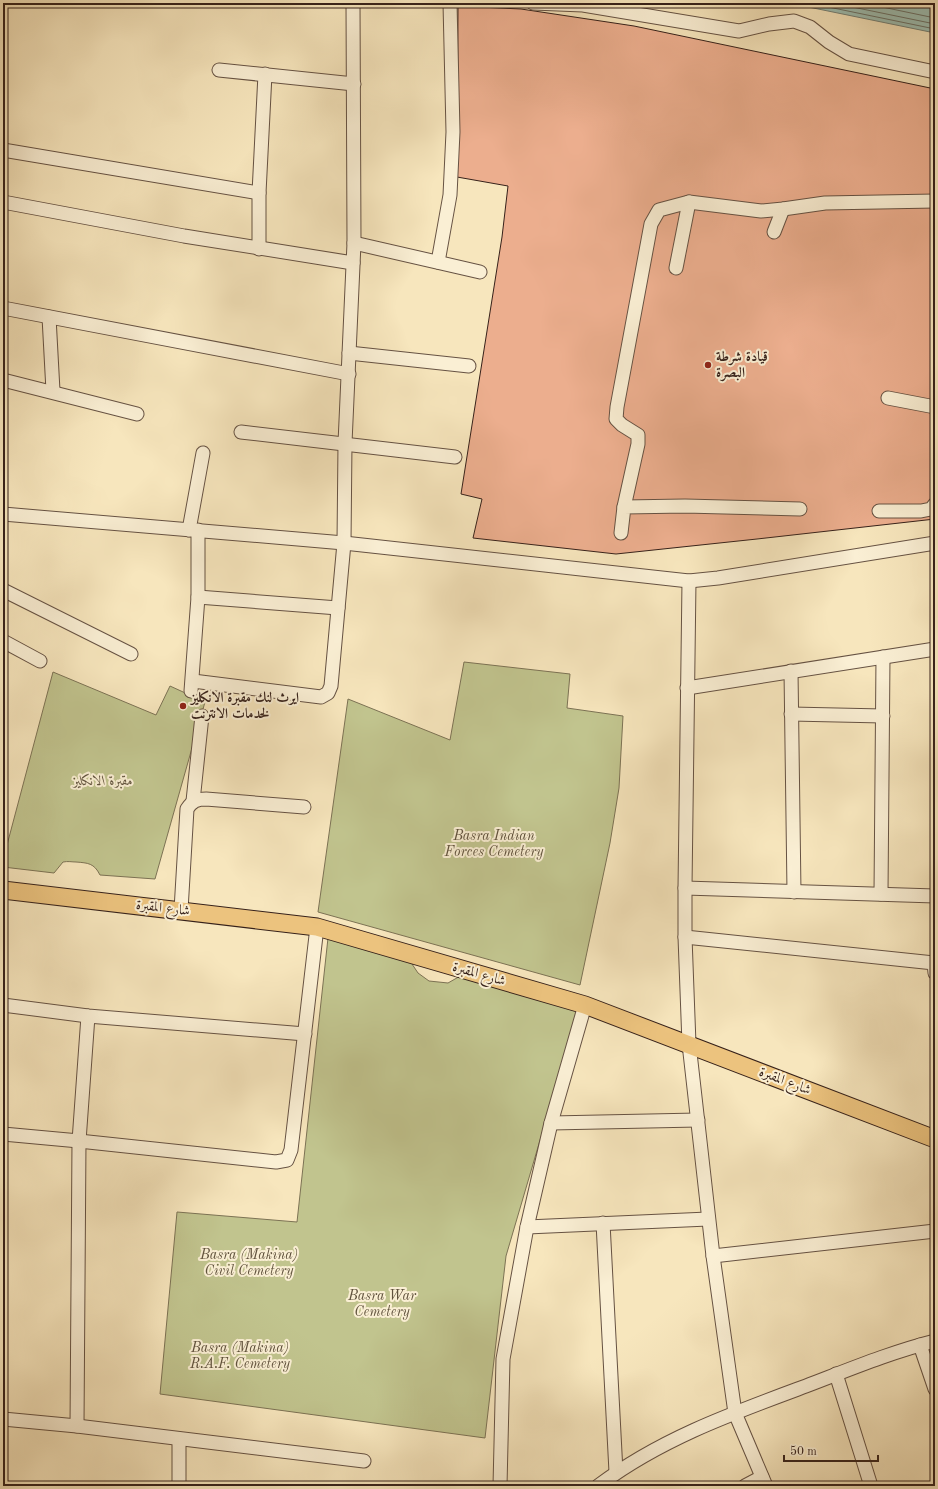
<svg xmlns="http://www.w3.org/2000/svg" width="938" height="1489" viewBox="0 0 938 1489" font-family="'Old Standard TT',Amiri,serif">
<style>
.green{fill:#c1c48e;stroke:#7c7254}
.water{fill:#9dbfb3;stroke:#748076}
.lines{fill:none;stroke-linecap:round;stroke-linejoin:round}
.shore{stroke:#6a7066;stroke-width:1}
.building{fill:#ecae8e;stroke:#36211a}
.minor-casing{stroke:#665243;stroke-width:15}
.major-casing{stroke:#36211a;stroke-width:19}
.minor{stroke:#faefd4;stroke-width:13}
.major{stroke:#ecc37e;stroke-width:17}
.poi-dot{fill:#8f2418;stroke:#faefd4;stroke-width:1.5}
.labels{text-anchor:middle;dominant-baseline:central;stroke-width:4;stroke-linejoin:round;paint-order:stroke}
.poi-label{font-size:14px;font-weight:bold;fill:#36211a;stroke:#faefd4;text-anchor:start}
.park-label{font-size:14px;font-style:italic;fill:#60523d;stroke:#faefd4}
.street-label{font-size:14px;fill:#36211a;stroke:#faefd4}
</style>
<rect width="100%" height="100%" fill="#f7e6bd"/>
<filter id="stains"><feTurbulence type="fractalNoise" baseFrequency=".005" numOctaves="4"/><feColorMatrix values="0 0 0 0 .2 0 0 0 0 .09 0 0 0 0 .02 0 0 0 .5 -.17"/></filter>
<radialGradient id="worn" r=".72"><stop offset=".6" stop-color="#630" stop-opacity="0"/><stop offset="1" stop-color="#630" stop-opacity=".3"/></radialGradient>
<g class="green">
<polygon points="464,662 570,674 567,708 623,716 619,788 610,843 580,985 318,912 348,699 450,740"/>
<path d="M53 672 156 715 170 686 205 702 155 879 100 875C94 863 88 863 76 862 72 862 68 861 63 862L54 873 3 867V860Z"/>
<polygon points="328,938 410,961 418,973 429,981 448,983 462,975 578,1011 506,1256 485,1438 160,1394 177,1212 297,1222"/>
</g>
<polygon class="water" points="789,3 935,3 935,33"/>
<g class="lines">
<g class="shore">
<polyline points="809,3 935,29"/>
<polyline points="833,3 935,24"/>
<polyline points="863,3 935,18"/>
</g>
</g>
<polygon class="building" points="458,6 521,9 634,26 935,89 935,519 757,539 616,554 473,538 482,499 461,494 502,237 508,186 457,177"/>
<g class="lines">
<defs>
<g id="minor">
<polyline points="533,3 583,5 739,31 769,24 794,21 810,27 829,42 849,54 935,72"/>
<polyline points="219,70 354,84"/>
<polyline points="3,150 259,193"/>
<polyline points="3,202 184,236 353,263"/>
<polyline points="774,232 783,209"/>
<polyline points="354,243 480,272"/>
<polyline points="259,249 259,193 265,74"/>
<polyline points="438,262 450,195 453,132 450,3"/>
<polyline points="676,268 689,202"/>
<polyline points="3,308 349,374"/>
<polyline points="49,317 53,391"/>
<polyline points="349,353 469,366"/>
<polyline points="3,380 137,414"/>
<polyline points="888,398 935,407"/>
<polyline points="241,432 455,457"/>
<polyline points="624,507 638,444 638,435 622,425 616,419 617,407 651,224 659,210 689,202 761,211 783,209 825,203 935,201"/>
<polyline points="879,511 921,511 931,509 935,504"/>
<polyline points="3,514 344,543 689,581 718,578 935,543"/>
<polyline points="189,530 203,453"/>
<polyline points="621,533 624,507 685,506 800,509"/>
<polyline points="689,581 685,888 685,937 689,1044 713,1256 735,1413 766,1486"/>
<polyline points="3,590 131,654"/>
<polyline points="198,597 338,608"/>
<polyline points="3,641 40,661"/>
<polyline points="791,671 794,892"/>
<polyline points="193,681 321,697 328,693 331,686 344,543 345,443 354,243 353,3"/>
<polyline points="687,688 935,649"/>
<polyline points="191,691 198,597 198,530"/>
<polyline points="791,714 883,716"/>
<polyline points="193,801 202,716"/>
<polyline points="685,888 935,896"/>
<polyline points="881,894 883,657"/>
<path d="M181 910 187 809C192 801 197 799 206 799L304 807"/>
<polyline points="685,937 934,963 935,973"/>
<polyline points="3,1005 88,1016 305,1034"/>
<polyline points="551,1123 698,1120"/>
<polyline points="3,1134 79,1141 276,1162 287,1160 291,1150 317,927"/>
<polyline points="603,1223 616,1472"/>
<polyline points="527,1227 708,1219"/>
<polyline points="713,1256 935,1231"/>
<polyline points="920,1345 935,1389"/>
<polyline points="836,1374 871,1486"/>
<polyline points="3,1419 77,1426 364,1461"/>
<polyline points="77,1426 79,1141 88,1016"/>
<polyline points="179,1486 179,1439"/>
<polyline points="500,1486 503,1359 527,1227 551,1123 585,1005"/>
<path d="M598 1486C660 1439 733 1413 806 1386 848 1370 891 1352 935 1341"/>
<polyline points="745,1486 762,1477"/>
</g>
<polyline id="major" points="3,890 317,927 585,1005 935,1139"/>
</defs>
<use href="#minor" class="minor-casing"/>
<use href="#major" class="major-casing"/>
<use href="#minor" class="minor"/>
<use href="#major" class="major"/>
</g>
<g class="poi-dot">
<circle cx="708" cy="365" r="4"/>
<circle cx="183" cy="706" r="4"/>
</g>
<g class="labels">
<g class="poi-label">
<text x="716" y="357">قيادة شرطة<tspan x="716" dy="16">البصرة</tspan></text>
<text x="191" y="698">ايرث لنك مقبرة الانكليز<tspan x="191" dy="16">لخدمات الانترنت</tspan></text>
</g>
<g class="park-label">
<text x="103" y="781">مقبرة الانكليز</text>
<text x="494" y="836">Basra Indian<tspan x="494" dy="16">Forces Cemetery</tspan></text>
<text x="249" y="1255">Basra (Makina)<tspan x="249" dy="16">Civil Cemetery</tspan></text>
<text x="382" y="1296">Basra War<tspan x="382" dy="16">Cemetery</tspan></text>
<text x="240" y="1348">Basra (Makina)<tspan x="240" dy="16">R.A.F. Cemetery</tspan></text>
</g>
<g class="street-label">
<text transform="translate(163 908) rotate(7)">شارع المقبرة</text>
<text transform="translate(479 974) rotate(16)">شارع المقبرة</text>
<text transform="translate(785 1081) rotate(21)">شارع المقبرة</text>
</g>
</g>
<rect width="938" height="1489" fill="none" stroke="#f7e6bd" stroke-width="16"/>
<rect x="4" y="4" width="930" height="1481" fill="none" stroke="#36211a" stroke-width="2"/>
<rect x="8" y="8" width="922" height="1473" fill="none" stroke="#36211a"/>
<path d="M784 1455v6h94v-6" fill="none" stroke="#36211a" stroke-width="2"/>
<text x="790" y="1455" font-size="12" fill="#36211a" stroke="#faefd4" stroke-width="3" paint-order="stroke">50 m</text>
<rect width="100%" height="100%" filter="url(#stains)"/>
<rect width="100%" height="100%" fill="url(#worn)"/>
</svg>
